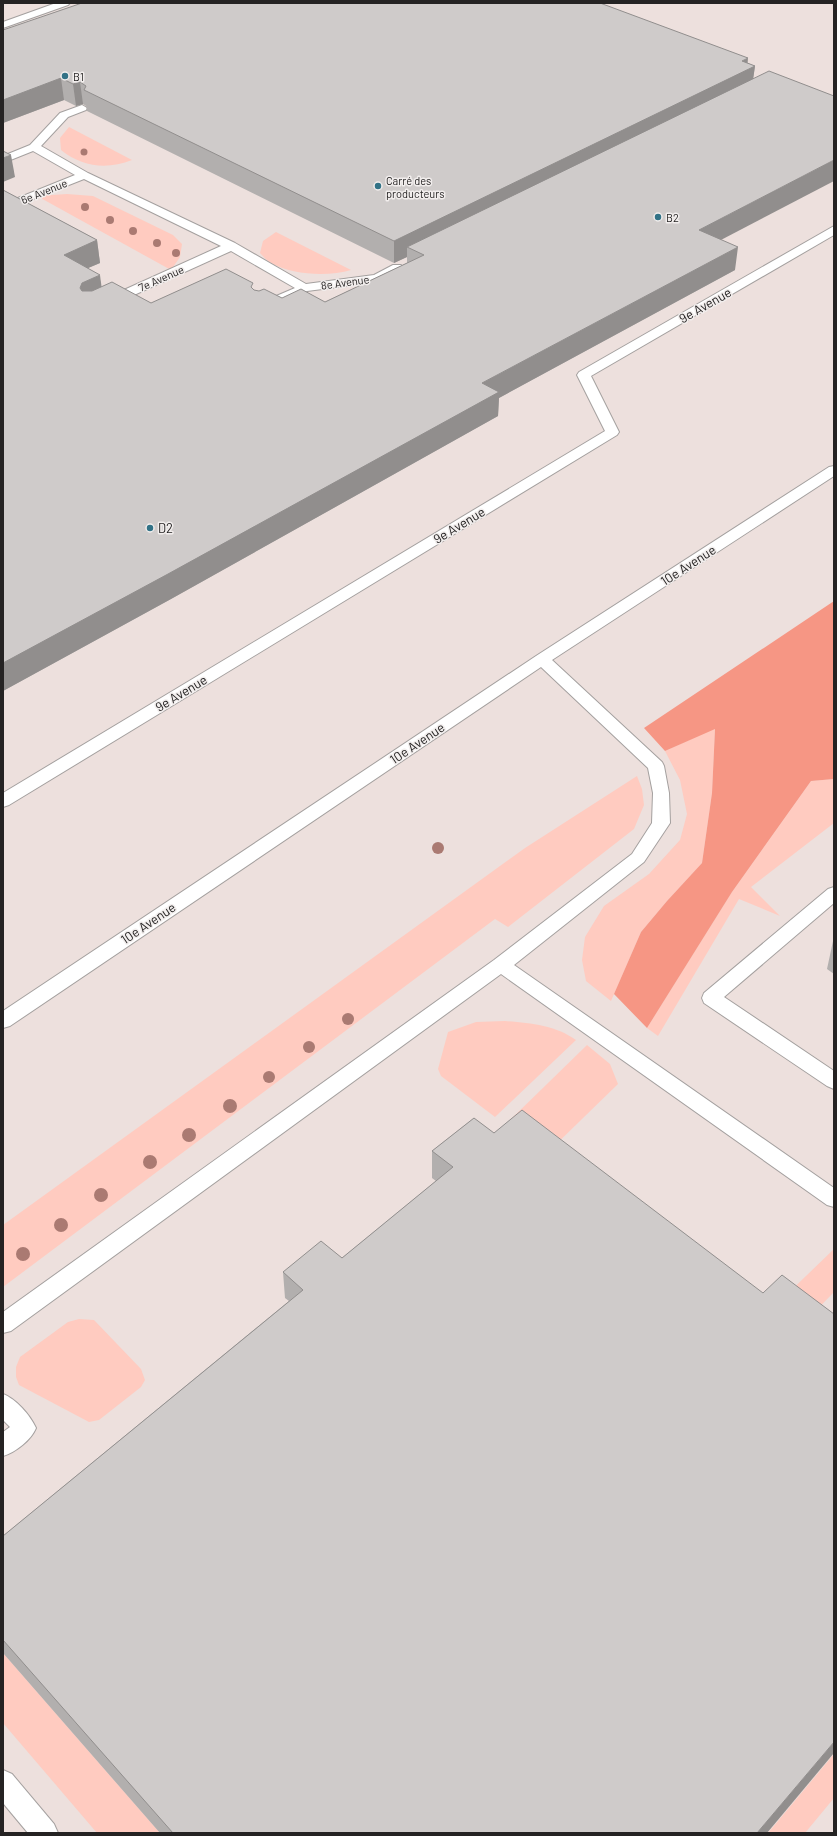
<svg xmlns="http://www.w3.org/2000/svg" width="837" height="1836" viewBox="0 0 837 1836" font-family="Barlow,sans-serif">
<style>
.built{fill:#ede0dd}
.green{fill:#ffcbc0}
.forest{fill:#f69684}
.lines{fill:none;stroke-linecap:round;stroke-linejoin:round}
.service-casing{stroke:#a4a09f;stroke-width:2}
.service{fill:#fff;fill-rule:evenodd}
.tree{fill:#aa7a72}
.wall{fill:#b2afae}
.shaded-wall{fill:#918e8d}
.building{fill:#cfcbca;stroke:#918e8d}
.poi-dot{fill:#327286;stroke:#f2eeed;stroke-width:1.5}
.labels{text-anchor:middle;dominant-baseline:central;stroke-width:3;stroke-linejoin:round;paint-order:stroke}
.far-poi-label{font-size:11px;fill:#252323;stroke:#f2eeed;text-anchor:start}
.far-street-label{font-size:11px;fill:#252323;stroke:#f2eeed}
.street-label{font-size:13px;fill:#252323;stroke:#f2eeed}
.poi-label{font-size:13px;fill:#252323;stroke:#f2eeed;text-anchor:start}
</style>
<rect width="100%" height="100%" fill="#f2eeed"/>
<rect class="built" x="3" y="3" width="831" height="1830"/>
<g class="green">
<path d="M69 127 132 160C107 170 82 167 61 150L60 138Z"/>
<polygon points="67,194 93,196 173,235 182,244 180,257 171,270 37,196"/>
<path d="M276 232 351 270C328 277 292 275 271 263 267 261 263 256 260 253L263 241Z"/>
<polygon points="715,728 712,793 702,863 667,901 641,932 611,1001 586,981 582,960 585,937 604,906 649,874 680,840 687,814 680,780 665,751"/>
<polygon points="637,776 642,789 644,805 634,829 508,927 495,919 3,1287 3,1225 525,848"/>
<polygon points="834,779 834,823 751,887 780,916 739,899 658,1036 647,1028 732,892 811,781"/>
<path d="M505 1021C530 1023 555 1025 576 1040L495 1117 441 1076 438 1069 448 1032 476 1022Z"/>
<polygon points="587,1045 610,1064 618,1084 544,1156 504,1126"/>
<polygon points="834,1249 834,1292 804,1323 778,1303"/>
<polygon points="79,1319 94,1320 141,1369 145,1380 141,1387 99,1420 89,1422 19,1385 16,1377 16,1367 20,1357 68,1322"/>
<polygon points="3,1653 160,1833 97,1833 3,1723"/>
<polygon points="834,1754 834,1798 805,1833 768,1833"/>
</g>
<polygon class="forest" points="834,601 834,779 811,781 732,892 647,1028 614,994 641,932 667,901 702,863 712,793 715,729 665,751 644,728"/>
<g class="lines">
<defs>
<g id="service">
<polygon points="56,3 70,3 68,5 3,28 3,22"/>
<polygon points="82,105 87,108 86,110 68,117 41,146 88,173 235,243 306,284 374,275 393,265 401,265 403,268 401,271 377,282 307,291 278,304 274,303 272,300 274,297 295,288 231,251 112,305 104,305 102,302 104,299 221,246 84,179 3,211 3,204 75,175 33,151 3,163 3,156 30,145 60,113"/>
<polygon points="834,226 834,235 591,376 619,432 617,435 9,805 3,807 3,793 605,431 577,375 579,372"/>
<polygon points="834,466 834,476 552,660 662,762 664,766 669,793 670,823 644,862 514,965 834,1188 834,1207 827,1205 501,974 11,1331 3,1333 3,1312 494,960 632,854 652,823 653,793 648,768 541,667 10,1026 3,1028 3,1011 536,656 829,467"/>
<polygon points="834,887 834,903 724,997 834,1071 834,1089 827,1086 704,1003 702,998 704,993 828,889"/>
<path d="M3 1394C16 1399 30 1415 36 1428 31 1440 16 1452 3 1456V1432L10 1427 3 1420Z"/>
<polygon points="3,1770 12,1774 54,1824 58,1833 28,1833 3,1803"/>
</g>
</defs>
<use href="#service" class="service-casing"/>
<use href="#service" class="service"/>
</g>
<g class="tree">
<circle cx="84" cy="152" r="3.5"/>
<circle cx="85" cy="207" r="4"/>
<circle cx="110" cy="220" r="4"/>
<circle cx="133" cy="231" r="4"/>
<circle cx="157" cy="243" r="4"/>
<circle cx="176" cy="253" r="4"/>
<circle cx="438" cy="848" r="6"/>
<circle cx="348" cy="1019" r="6"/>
<circle cx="309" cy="1047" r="6"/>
<circle cx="269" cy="1077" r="6"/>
<circle cx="230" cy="1106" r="7"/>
<circle cx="189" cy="1135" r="7"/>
<circle cx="150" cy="1162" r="7"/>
<circle cx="101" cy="1195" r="7"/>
<circle cx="61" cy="1225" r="7"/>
<circle cx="23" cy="1254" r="7"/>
</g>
<g class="wall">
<polygon points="3,30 748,63 755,66 753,79 721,240 735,270 499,398 498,416 171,599 3,691 3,190 97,240 100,263 88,268 101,287 151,303 253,289 254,290 282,298 325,302 407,263 407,257 394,263 87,111 86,106 83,104 76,106 64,100 3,123"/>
<polygon points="833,941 834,941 834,974 827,969"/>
<polygon points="474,1118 767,1833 160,1833 3,1653 3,1536 289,1301 285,1298 283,1272 342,1258 436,1181 432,1178 432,1151"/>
</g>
<g class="shaded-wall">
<polygon points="748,58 747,70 755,66 752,87 407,247 407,257 394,263 394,241"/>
<polygon points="61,78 64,100 3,123 3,100"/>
<polygon points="80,82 83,104 76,106 73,84"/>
<polygon points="11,155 15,177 3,182 3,158"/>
<polygon points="834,160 834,181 696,253 699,230"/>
<polygon points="97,240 100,263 67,277 64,255"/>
<polygon points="738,247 735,270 499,398 498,416 171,599 3,691 3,663 482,383"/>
<polygon points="100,275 103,298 85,306 80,288 82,283"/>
<polygon points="834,1742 834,1753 767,1833 757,1833"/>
</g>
<g class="building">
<polygon points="82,3 600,3 748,58 742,61 755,66 394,241 84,90 86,86 80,82 73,84 61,78 3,100 3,30"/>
<polygon points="769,71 834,96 834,160 699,230 738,247 482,383 499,392 168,574 3,663 3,190 97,240 64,255 100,275 82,283 80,288 82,291 92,291 112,282 151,303 226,269 253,283 251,287 254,290 259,291 264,289 282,298 301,289 325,302 424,255 407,247"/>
<polygon points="3,151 11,155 3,158"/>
<polygon points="522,1110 763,1293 782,1275 834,1314 834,1742 757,1833 173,1833 3,1640 3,1536 303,1290 283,1272 321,1241 342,1258 453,1167 432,1151 474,1118 494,1133"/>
</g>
<g class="poi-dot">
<circle cx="65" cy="76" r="4"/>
<circle cx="378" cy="186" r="4"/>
<circle cx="658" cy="217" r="4"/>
<circle cx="150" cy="528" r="4"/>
</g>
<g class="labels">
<g class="far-poi-label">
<text x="73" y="76">B1</text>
<text x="386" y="180">Carré des<tspan x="386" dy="13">producteurs</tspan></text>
<text x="666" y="217">B2</text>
</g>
<g class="far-street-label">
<text transform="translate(44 191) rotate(-22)">6e Avenue</text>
<text transform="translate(161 278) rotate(-24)">7e Avenue</text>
<text transform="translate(345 282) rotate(-8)">8e Avenue</text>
</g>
<g class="street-label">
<text transform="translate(705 305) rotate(-30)">9e Avenue</text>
<text transform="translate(459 525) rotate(-31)">9e Avenue</text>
<text transform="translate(688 565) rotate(-33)">10e Avenue</text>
<text transform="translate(181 693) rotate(-31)">9e Avenue</text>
<text transform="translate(417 743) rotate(-34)">10e Avenue</text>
<text transform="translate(148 923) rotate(-34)">10e Avenue</text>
</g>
<g class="poi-label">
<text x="158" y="528">D2</text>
</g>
</g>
<rect width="837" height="1836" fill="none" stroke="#252323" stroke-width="8"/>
</svg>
